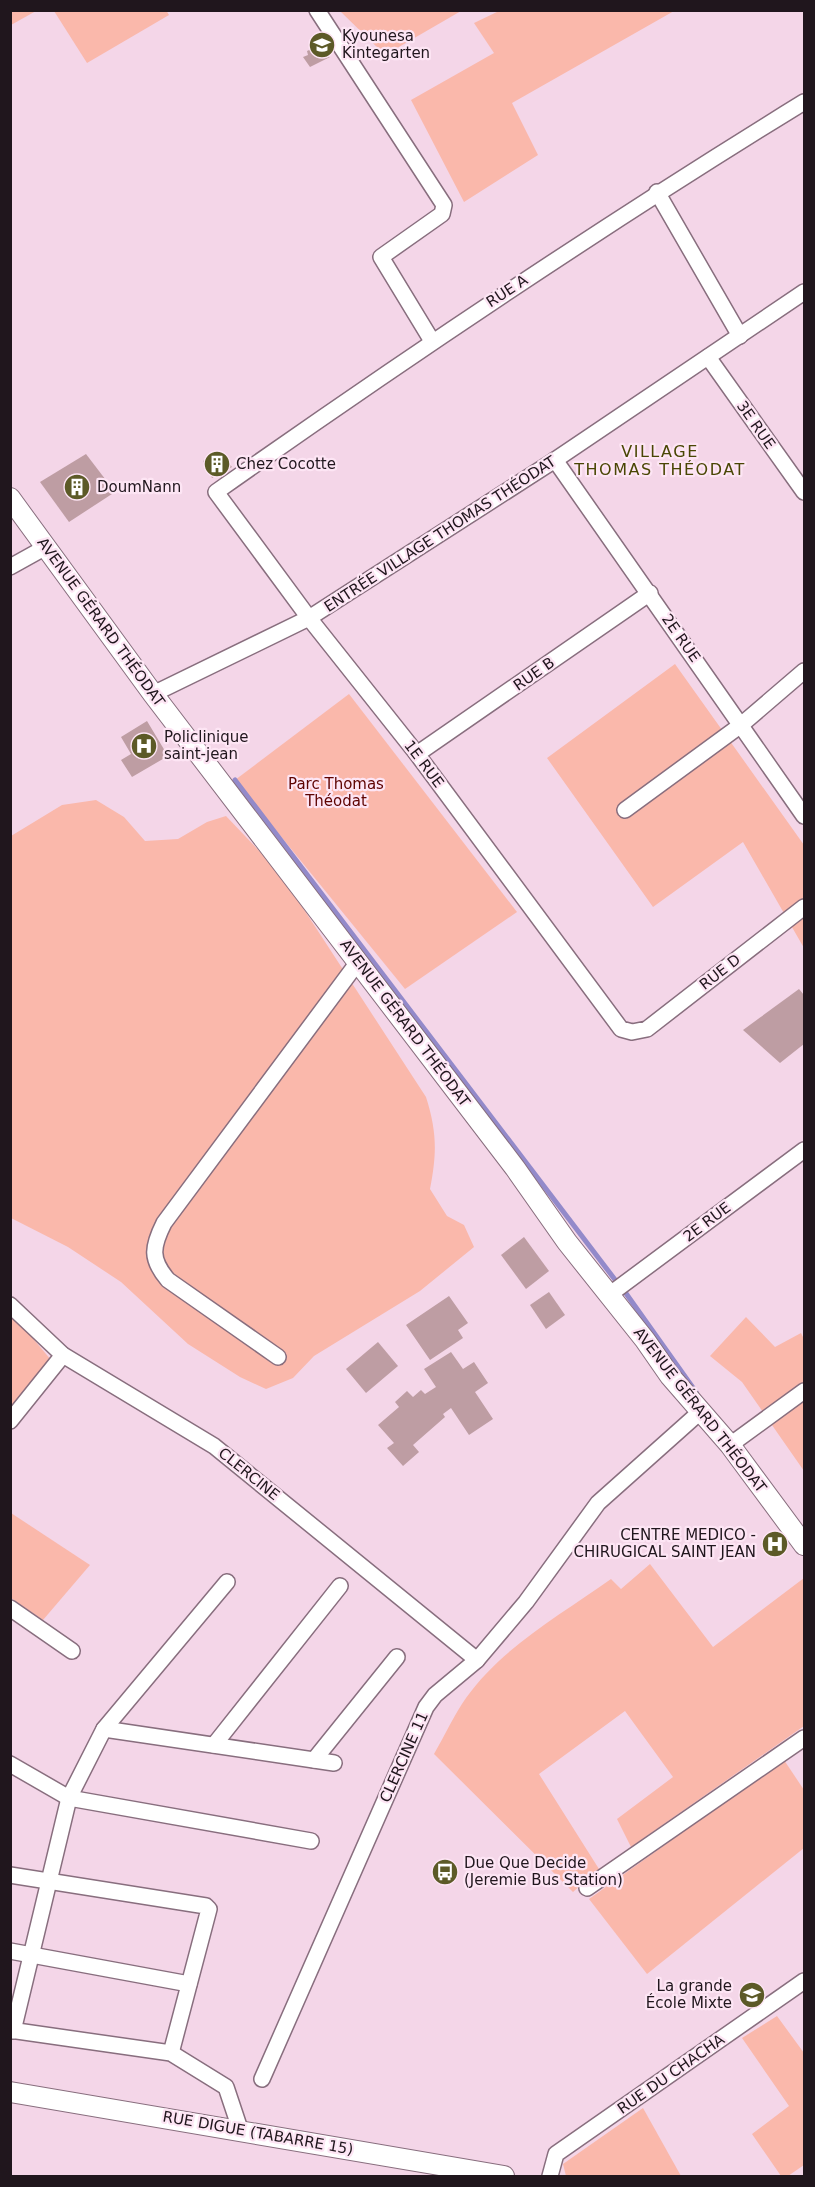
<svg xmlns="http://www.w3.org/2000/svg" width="815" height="2187" viewBox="0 0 815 2187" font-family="'DejaVu Sans',sans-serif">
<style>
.green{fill:#fab8ab}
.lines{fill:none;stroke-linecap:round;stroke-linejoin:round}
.stream{stroke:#938aca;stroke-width:5}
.building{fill:#be9da3}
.minor-casing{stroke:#886e7e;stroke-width:18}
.tertiary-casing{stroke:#886e7e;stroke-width:22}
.minor{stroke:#fff;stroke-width:15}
.tertiary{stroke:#fff;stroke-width:20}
.labels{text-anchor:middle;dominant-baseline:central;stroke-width:4.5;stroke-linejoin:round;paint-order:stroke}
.poi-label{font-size:15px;fill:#20161d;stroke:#fde5f4;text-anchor:start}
.street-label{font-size:15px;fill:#20161d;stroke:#fde5f4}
.park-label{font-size:15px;fill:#5e0300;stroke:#fde5f4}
.neighbourhood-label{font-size:16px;letter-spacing:1.5px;fill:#494604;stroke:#fde5f4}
</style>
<rect width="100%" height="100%" fill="#f4d6e8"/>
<g class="green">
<polygon points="11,10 36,10 36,11 11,25"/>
<polygon points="166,10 169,15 87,63 54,11"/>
<polygon points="340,11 461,11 385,55"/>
<polygon points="499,11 674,11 512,103 538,155 464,202 411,100 494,53 474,23"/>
<polygon points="675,664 804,845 804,948 743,842 653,907 547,758"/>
<polygon points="349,694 517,912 405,989 235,780"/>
<path d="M96 800 124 817 145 841 178 839 207 822 226 816 263 855 303 908 426 1097C437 1132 437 1153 430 1189L447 1216 464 1225 474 1247 420 1291 314 1356 293 1378 266 1389 240 1377 188 1344 121 1282 68 1247 11 1218V836L62 805Z"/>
<polygon points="10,1311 51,1360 10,1410"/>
<polygon points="746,1317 775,1347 801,1333 804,1339 804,1471 742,1382 710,1356"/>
<polygon points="11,1513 90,1565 43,1620 11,1598"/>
<path d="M650 1564 713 1647 804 1578V1726L631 1847 617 1819 673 1777 625 1711 539 1774 599 1869 573 1892 434 1754C445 1735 454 1715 466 1698 502 1647 562 1614 611 1579L621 1589Z"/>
<polygon points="784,1760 804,1790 804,1848 647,1974 589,1899"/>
<polygon points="777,2016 804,2053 804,2165 788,2176 781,2176 752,2134 789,2106 742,2038"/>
<polygon points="643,2108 681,2176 566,2176 563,2164"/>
</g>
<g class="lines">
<g class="stream">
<polyline points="235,780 616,1281"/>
<polyline points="625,1292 696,1392"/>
</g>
</g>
<g class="building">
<polygon points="322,44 325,46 321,49 326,57 330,57 310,67 303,57 308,55 307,51"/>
<polygon points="218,451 232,467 212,478 203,461"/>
<polygon points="86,454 115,492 69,522 40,482"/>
<polygon points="147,721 168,756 132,777 121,760 131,754 121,737"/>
<polygon points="799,989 804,995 804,1044 780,1063 743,1030"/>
<polygon points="524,1237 549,1271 526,1289 501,1255"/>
<polygon points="549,1292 565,1315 546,1329 530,1305"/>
<polygon points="449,1296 468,1323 458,1330 463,1338 430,1360 406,1325"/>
<polygon points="378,1342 398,1366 366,1393 346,1369"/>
<polygon points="451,1352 463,1369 474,1362 488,1383 475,1392 493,1419 469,1435 451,1408 443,1414 445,1417 413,1445 419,1452 403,1466 387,1448 394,1443 378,1425 399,1407 395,1402 407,1391 413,1397 421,1390 425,1394 436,1387 424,1369"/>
</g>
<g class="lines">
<defs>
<g id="minor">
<polyline points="317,10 444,205 442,214 381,257 432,341"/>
<path d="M804 102C604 225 409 356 216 492L309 618 417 754 621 1029 632 1032 647 1029 804 907"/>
<polyline points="657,192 740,336"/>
<polyline points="708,357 804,492"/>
<polyline points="555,460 804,816"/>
<polyline points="10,567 46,547"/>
<polyline points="153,694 309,618 555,460 804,292"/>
<polyline points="417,754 650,593"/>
<polyline points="625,810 741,725 804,671"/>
<polyline points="609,1295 804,1150"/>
<polyline points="10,1305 63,1355 214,1446 477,1660"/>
<path d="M278 1357 168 1280C150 1259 152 1247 164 1223L358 962"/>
<polyline points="10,1421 63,1355"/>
<polyline points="730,1445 804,1391"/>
<polyline points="10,1608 72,1651"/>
<polyline points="104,1729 334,1763"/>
<polyline points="214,1745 340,1586"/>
<polyline points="314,1760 397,1657"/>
<polyline points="10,1764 69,1798 311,1841"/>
<polyline points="10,1875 206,1906 209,1909 171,2053"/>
<polyline points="587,1888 804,1738"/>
<polyline points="10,1951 189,1984"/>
<polyline points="10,2030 171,2053 226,2087 240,2129"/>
<polyline points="13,2031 69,1798 104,1729 227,1582"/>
<polyline points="262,2079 426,1707 435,1695 477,1660 526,1602 598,1503 700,1412"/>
<polyline points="550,2176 556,2154 804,1981"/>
</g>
<g id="tertiary">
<polyline points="10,498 153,694 515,1168 567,1242 645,1340 670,1376 730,1445 804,1545"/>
<polyline points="10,2092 504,2176"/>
</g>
</defs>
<use href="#minor" class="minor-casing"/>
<use href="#tertiary" class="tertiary-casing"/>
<use href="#minor" class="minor"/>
<use href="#tertiary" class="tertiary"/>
</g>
<defs>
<symbol id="school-disc" viewBox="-11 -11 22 22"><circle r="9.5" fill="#5c5a27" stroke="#fde5f4"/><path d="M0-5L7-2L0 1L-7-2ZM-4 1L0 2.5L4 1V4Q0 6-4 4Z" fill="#fff"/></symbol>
<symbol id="building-disc" viewBox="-11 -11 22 22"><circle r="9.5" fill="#5c5a27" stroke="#fde5f4"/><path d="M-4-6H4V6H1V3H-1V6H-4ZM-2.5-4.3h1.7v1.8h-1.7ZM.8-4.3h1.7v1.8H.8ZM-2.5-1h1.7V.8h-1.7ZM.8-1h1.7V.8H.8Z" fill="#fff"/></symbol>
<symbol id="hospital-disc" viewBox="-11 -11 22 22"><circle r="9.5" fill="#5c5a27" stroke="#fde5f4"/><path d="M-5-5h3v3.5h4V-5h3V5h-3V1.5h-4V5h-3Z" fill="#fff"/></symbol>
<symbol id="bus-disc" viewBox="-11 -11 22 22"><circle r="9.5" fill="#5c5a27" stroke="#fde5f4"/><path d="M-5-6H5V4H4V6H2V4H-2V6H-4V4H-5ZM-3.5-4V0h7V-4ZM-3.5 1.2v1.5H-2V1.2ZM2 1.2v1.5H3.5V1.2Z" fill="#fff"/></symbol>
</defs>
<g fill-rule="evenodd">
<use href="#school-disc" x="307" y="30" width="30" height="30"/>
<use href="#building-disc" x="202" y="449" width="30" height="30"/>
<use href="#building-disc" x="62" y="472" width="30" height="30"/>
<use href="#hospital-disc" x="129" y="731" width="30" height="30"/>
<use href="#hospital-disc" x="760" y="1529" width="30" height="30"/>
<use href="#bus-disc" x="430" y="1857" width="30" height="30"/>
<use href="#school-disc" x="737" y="1980" width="30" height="30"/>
</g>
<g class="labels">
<g class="poi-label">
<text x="342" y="36">Kyounesa<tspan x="342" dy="17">Kintegarten</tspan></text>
<text x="236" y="464">Chez Cocotte</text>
<text x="97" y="487">DoumNann</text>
<text x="164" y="737">Policlinique<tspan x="164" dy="17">saint-jean</tspan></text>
<text x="756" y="1535" text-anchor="end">CENTRE MEDICO -<tspan x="756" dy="17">CHIRUGICAL SAINT JEAN</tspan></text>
<text x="464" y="1863">Due Que Decide<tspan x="464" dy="17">(Jeremie Bus Station)</tspan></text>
<text x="732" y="1986" text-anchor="end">La grande<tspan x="732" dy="17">École Mixte</tspan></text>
</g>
<g class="street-label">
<text transform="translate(507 291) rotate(-33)">RUE A</text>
<text transform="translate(756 425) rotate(55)">3E RUE</text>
<text transform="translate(440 534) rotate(-33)">ENTRÉE VILLAGE THOMAS THÉODAT</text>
<text transform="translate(101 622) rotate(54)">AVENUE GÉRARD THÉODAT</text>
<text transform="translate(681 638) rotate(55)">2E RUE</text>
<text transform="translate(534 674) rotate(-35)">RUE B</text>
<text transform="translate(424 764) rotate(53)">1E RUE</text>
<text transform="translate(720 972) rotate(-38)">RUE D</text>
<text transform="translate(405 1023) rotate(53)">AVENUE GÉRARD THÉODAT</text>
<text transform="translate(707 1222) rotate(-37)">2E RUE</text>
<text transform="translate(700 1410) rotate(52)">AVENUE GÉRARD THÉODAT</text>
<text transform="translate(249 1474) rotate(39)">CLERCINE</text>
<text transform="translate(404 1757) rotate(-66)">CLERCINE 11</text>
<text transform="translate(671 2074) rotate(-35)">RUE DU CHACHA</text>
<text transform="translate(258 2133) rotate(10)">RUE DIGUE (TABARRE 15)</text>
</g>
<g class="park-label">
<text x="336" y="784">Parc Thomas<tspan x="336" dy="17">Théodat</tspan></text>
</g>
<g class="neighbourhood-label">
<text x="660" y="451">VILLAGE<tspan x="660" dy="18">THOMAS THÉODAT</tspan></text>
</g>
</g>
<rect width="815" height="2187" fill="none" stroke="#20161d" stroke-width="24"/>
</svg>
